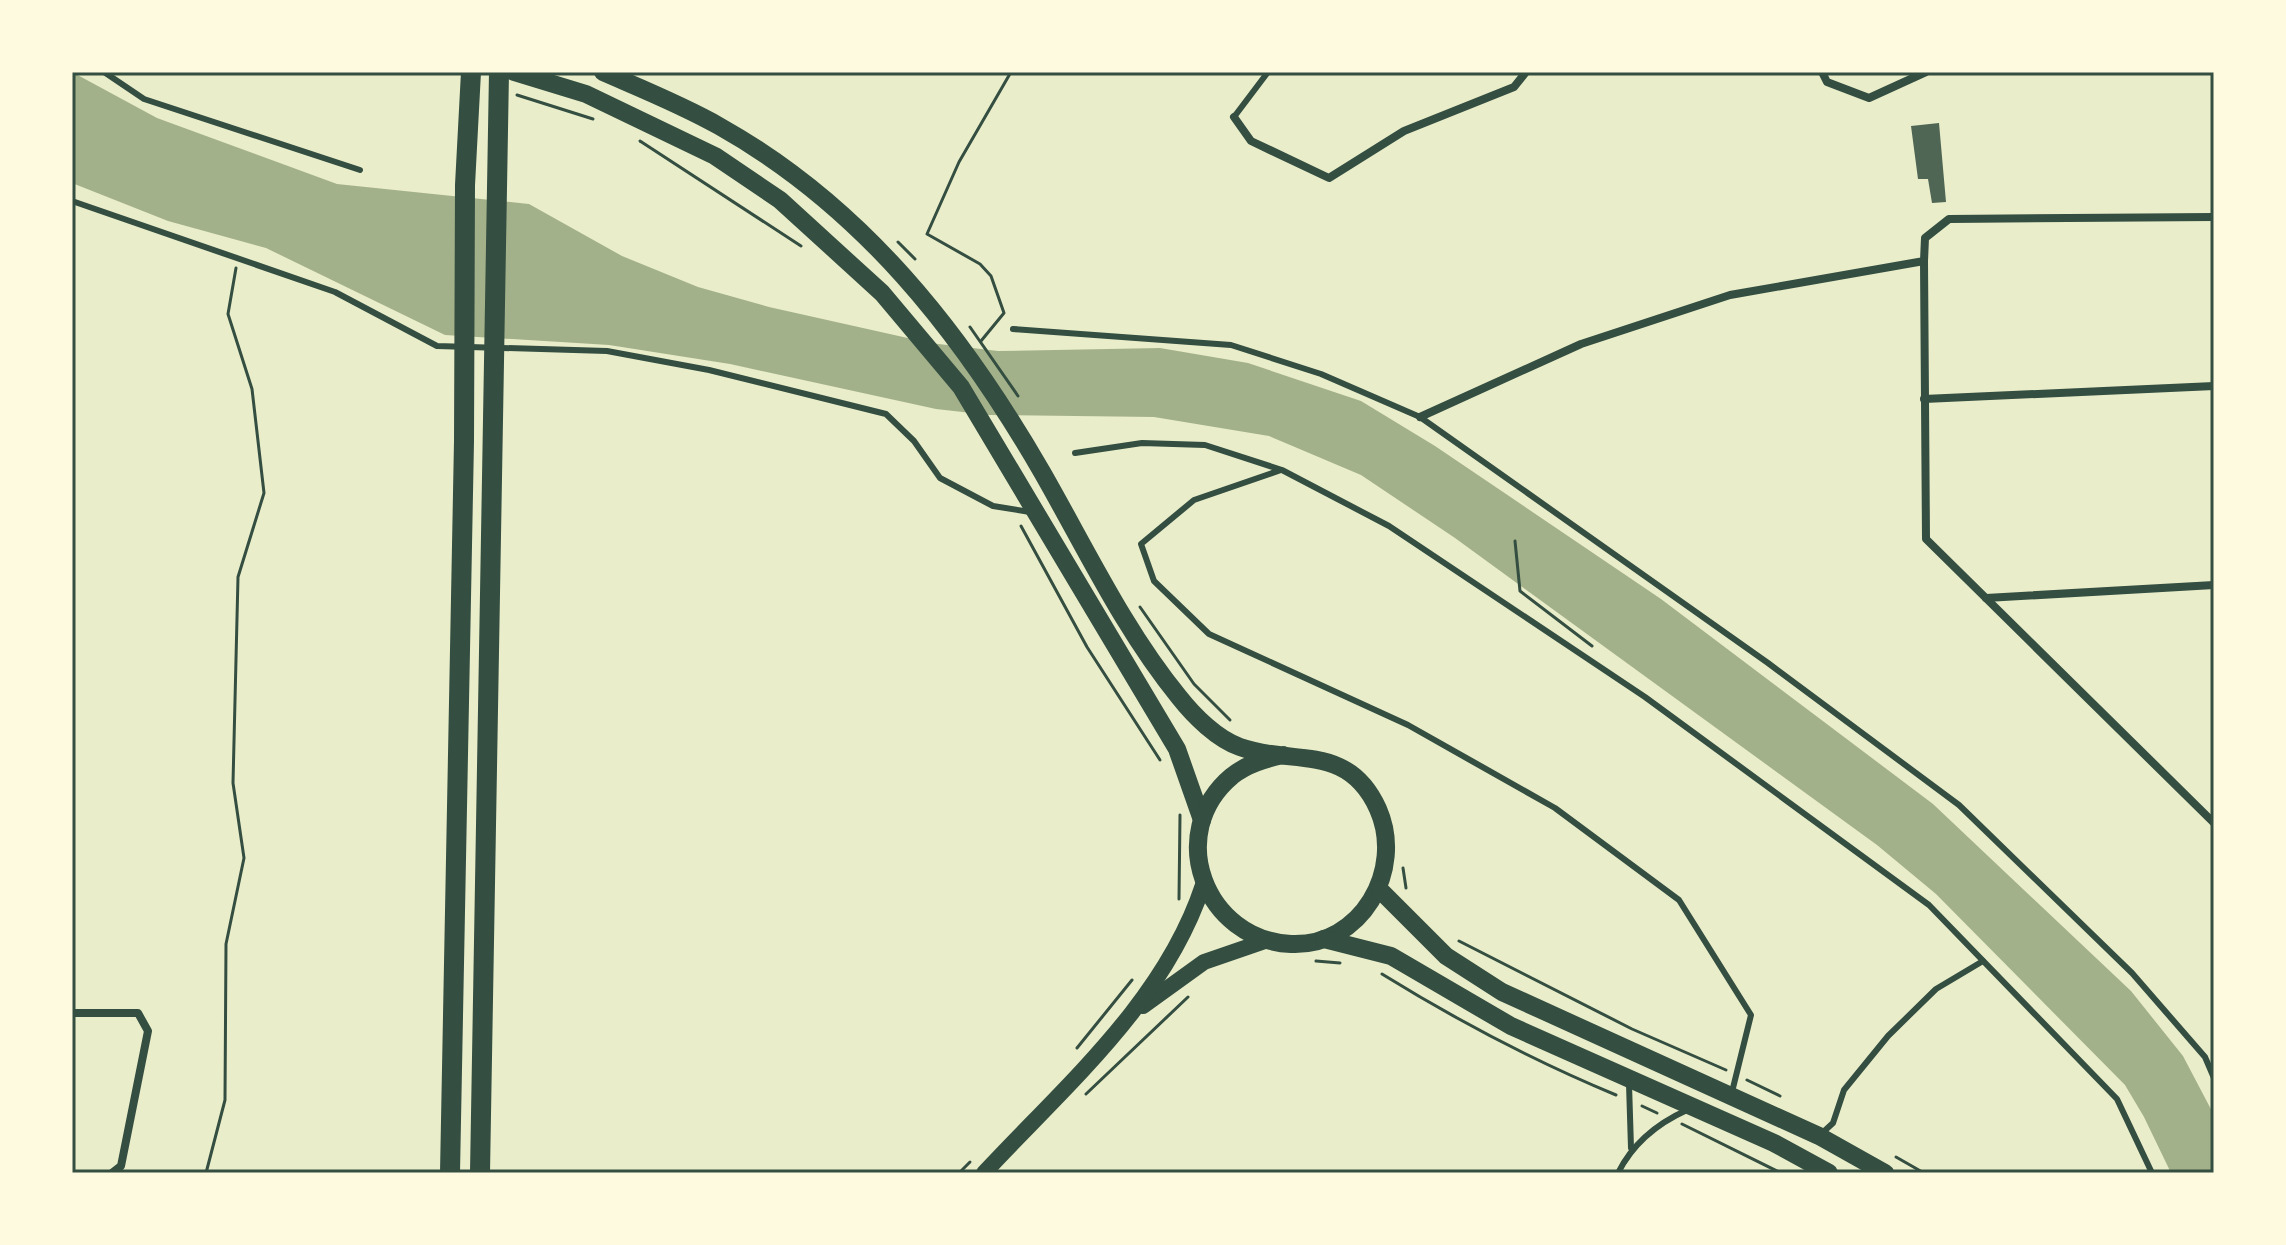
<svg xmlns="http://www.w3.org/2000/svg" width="2286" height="1245" viewBox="0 0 2286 1245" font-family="'Open Sans',sans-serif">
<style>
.water{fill:#a3b18a}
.building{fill:#4f6655}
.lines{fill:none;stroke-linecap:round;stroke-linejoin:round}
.path{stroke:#344e41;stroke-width:3}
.service{stroke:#344e41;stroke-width:6}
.minor{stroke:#344e41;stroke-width:8}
.secondary{stroke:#344e41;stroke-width:16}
.primary{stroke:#344e41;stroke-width:18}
.motorway{stroke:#344e41;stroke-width:20}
.neatline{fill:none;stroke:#344e41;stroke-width:3}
</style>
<rect width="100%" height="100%" fill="#e9edc9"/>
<polygon class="water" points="72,72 157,118 337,184 529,204 622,256 698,287 769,307 930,343 998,351 1160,348 1248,363 1361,401 1435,446 1661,599 1933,804 2131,991 2183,1056 2214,1115 2214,1173 2171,1173 2144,1117 2125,1085 1936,894 1877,845 1455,538 1361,475 1269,436 1154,417 989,415 936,409 730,364 609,345 445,335 266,248 168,221 72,183"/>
<polygon class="building" points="1939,123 1946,202 1932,203 1928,179 1918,179 1911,126"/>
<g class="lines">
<g class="path">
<polyline points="517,95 593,119"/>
<polyline points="640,141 801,246"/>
<polyline points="898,242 915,259"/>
<polyline points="970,327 1018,396"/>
<polyline points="981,341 1004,313 991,276 980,264 927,234 959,162 1011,72"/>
<polyline points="1021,526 1087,647 1160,760"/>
<polyline points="1515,541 1520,591 1592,646"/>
<polyline points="1140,607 1194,684 1230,720"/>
<polyline points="1403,868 1406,888"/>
<polyline points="1179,899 1180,815"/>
<polyline points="1459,941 1632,1029 1726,1070"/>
<polyline points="1316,961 1340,963"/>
<path d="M1382 974C1458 1021 1534 1061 1616 1095"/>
<polyline points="1077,1048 1132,980"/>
<polyline points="1747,1080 1780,1096"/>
<polyline points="1086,1094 1188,997"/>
<polyline points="1642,1106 1657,1113"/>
<polyline points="1682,1124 1781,1173"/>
<polyline points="1896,1157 1924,1173"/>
<polyline points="206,1173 225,1100 226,944 244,858 233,783 238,577 264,493 252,389 228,314 236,268"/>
<polyline points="959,1173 970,1162"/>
</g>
<g class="service">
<polyline points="104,72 144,99 360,170"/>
<polyline points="1234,117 1268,72"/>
<polyline points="72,201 335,292 437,346 607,351 709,370 886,414 914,441 940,478 993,506 1030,512"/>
<polyline points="1013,329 1231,345 1321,374 1420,417 1768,663 1959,805 2132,973 2205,1057 2214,1078"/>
<polyline points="1075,453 1142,443 1205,445 1282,470 1389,526 1645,697 1929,905 2117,1099 2152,1173"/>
<polyline points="1281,470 1194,500 1141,544 1154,581 1209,634 1408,725 1555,808 1679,900 1751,1015 1732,1092"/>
<polyline points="1629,1084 1631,1148"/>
<polyline points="1820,1135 1833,1123 1844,1090 1888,1036 1936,989 1983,961"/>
<path d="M1618 1173C1633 1143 1656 1124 1687 1110"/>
</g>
<g class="minor">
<polyline points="1822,72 1827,82 1869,98 1926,72"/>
<polyline points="1234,117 1251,141 1329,178 1404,131 1514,87 1526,72"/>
<polyline points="1924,261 1926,539 2214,823"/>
<polyline points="1924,399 2214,386"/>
<polyline points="1420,417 1581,344 1730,295 1924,261 1925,238 1949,219 2214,217"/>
<polyline points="1986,598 2214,585"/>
<polyline points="72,1013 138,1013 148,1031 121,1166 112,1173"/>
</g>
<g class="secondary">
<polyline points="1143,1006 1204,962 1265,941"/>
<path d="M984 1173C1066 1085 1165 1001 1203 885"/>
</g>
<g class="primary">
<polyline points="514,72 586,94 715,156 780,200 882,293 961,387 1177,749 1202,820"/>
<path d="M603 72C642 89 682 105 719 126 862 206 961 332 1042 472 1085 547 1124 630 1179 697 1194 716 1217 739 1240 747 1292 766 1348 742 1378 809 1405 870 1361 947 1291 944 1205 940 1164 833 1232 776 1247 764 1265 759 1283 755"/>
<polyline points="1379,889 1446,956 1502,992 1819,1136 1885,1173"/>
<polyline points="1324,939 1391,956 1511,1026 1774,1143 1829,1173"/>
</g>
<g class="motorway">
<polyline points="450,1173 464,441 465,185 471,72"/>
<polyline points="480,1173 499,72"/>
</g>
</g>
<rect width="2286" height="1245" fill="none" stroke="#fefae0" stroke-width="148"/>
<rect x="74" y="74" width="2138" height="1097" class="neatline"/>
</svg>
